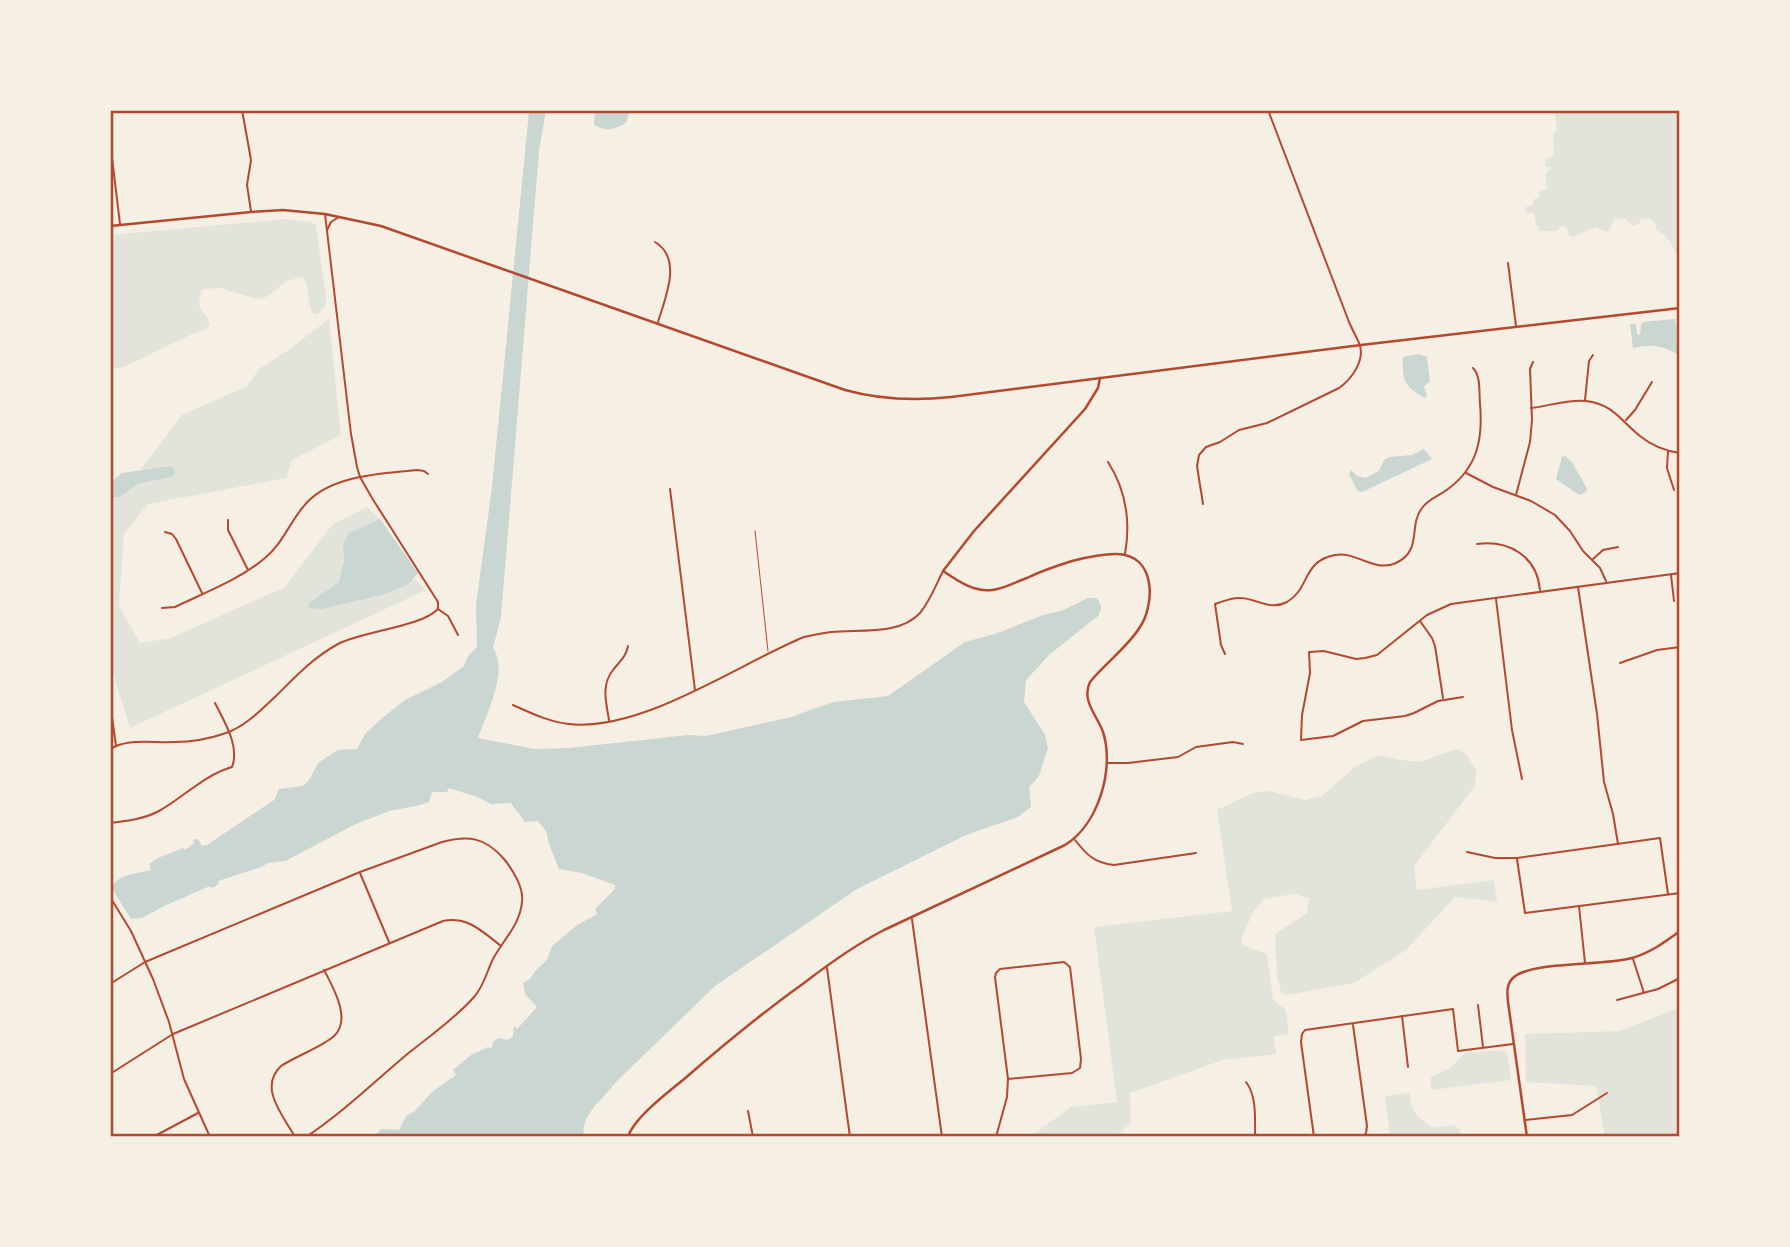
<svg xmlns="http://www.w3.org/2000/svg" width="1790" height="1247" viewBox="0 0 1790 1247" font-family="'Archivo Narrow',sans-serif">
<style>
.green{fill:#e2e4dc}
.water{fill:#c9d6d2}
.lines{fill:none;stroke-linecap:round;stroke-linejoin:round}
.service{stroke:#b5482f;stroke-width:1}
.minor{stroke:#b5482f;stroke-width:2}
.tertiary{stroke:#b5482f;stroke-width:2.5}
.neatline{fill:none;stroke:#b5482f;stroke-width:2.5}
</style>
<rect width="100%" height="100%" fill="#f6efe4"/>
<g class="green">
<path d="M1545 110H1680V286L1678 285 1677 276 1680 272C1677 253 1673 239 1656 230L1655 223 1649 218 1640 219 1639 224 1633 226 1624 218 1614 219 1609 231H1603L1597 227C1586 229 1581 236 1570 237L1566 226 1560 227 1557 231H1540L1536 224 1534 213 1527 212 1524 208 1532 205 1534 199 1539 198V192L1549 188 1547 186 1545 175 1548 170 1553 168 1546 166 1545 160 1554 155 1553 134 1557 130 1555 113Z"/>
<path d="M286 219 310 222 316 225 326 298V304L319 314H314C306 304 311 288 303 277L287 281 266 297 256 299 220 288 203 289C193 313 205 307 210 324L204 330 190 335 124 367 110 369V235Z"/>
<polygon points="329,319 341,435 292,460 286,478 148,504 124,534 119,606 140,643 171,638 285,587 332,525 367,507 380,519 349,533 343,543 344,560 339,582 309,603 409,584 414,579 426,590 130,728 110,664 110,498 120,497 137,484 171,477 170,466 140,470 182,415 247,386 259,369 287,351"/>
<polygon points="1456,749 1465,753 1476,769 1475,786 1414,866 1417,890 1494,880 1497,902 1455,897 1406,950 1354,983 1287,995 1281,992 1277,976 1275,934 1307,913 1309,898 1294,894 1264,899 1253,912 1241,940 1244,946 1267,954 1273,1000 1286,1010 1289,1034 1274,1036 1276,1054 1223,1060 1130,1093 1131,1123 1115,1137 1030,1137 1071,1107 1117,1102 1094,927 1232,911 1217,810 1253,793 1269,791 1305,800 1322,796 1355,767 1378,755 1401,760 1420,762"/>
<polygon points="1680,1007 1680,1137 1605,1137 1596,1086 1526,1082 1525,1034 1620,1031"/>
<polygon points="1504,1050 1507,1052 1511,1080 1431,1090 1431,1077 1450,1068 1465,1053"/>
<path d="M1410 1093C1411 1113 1417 1116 1433 1128L1452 1125 1460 1129 1461 1137H1390L1385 1096Z"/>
</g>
<g class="water">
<path d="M520 110H546L539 151 501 617 493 648C509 670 486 716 478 738L535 749 569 748 688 735 706 736 791 717 833 702 888 696 965 642 998 633 1043 615 1061 611 1088 598H1097C1102 605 1102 609 1098 616L1050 654 1026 680 1024 702 1045 735 1048 748 1039 776 1029 787 1031 807 1018 817 966 835 857 889 715 986 616 1082 598 1103 596 1104C589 1114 581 1124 584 1137H372L382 1129 399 1130 406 1116 415 1111 432 1092 456 1075 453 1070 471 1055 488 1047 491 1049 494 1041 499 1038 507 1040 513 1037 514 1026 517 1029 537 1007 525 994 523 983 530 979 535 971 547 960 552 946 557 942 577 925 596 915 597 913 595 909 614 890 615 885 582 873 559 869 549 844 546 831 538 821 525 822C521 815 515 810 511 803L491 804 477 797 449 788 447 792H432L429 802 416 806 389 811 356 824 285 861 268 863 261 867 218 881 219 884 212 888 210 886 164 906 142 918 131 919 111 887C119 874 137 874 151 870L149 864 158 858 183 848 185 850 194 843 193 840 198 839 202 846 207 845 274 800 279 789 303 786 309 780 318 763 338 750 357 749 365 734 381 719 405 700 442 682 464 666 468 656 477 647 476 605 492 487 529 112 523 113Z"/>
<path d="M595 110H630L626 123C612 130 608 132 594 125Z"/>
<path d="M1675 319 1676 322 1679 355C1661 345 1652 344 1633 348L1630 324H1636L1637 334 1640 335 1641 325 1643 322Z"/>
<path d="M1419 354 1427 357 1430 382 1424 386 1427 396 1425 398C1404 386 1402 381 1403 357Z"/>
<polygon points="1424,449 1432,459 1362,492 1359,492 1357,490 1349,474 1351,470 1357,476 1366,478 1379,471 1384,460 1389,457 1412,455"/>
<polygon points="1565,456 1572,462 1587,489 1586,492 1579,495 1556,479 1562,457"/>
<polygon points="170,466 174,468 175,474 171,477 137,484 120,497 110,498 110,483 122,473"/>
<polygon points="380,519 418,573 409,584 385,594 322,609 308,608 309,603 339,582 344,560 343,543 349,533"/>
</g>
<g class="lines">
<polyline class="service" points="755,531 768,651"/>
<g class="minor">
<polyline points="242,110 251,160 247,185 251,211"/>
<polyline points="110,141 120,224"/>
<polyline points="325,214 351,434 357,467 360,477 372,498 438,602 438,609 448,616 458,635"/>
<polyline points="327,230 331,222 339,217"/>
<path d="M655 242C683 259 665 298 658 322"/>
<polyline points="1508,263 1516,326"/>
<polyline points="1585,400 1589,361 1593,355"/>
<path d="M1531 408C1549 406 1568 399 1586 401 1613 404 1621 421 1640 436 1651 445 1665 451 1680 453"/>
<polyline points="1626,420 1635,410 1652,382"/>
<polyline points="1668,451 1667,468 1674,490"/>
<path d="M1108 462C1126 490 1131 520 1125 554"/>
<polyline points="1466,473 1493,487 1531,501 1555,515 1570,531 1583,551 1600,568 1606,581"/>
<polyline points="670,489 695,690"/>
<polyline points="1516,495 1530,442 1532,420 1530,369 1533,362"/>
<path d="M1203 504 1197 466 1199 455 1206 447 1220 442 1239 430 1267 423 1339 388C1352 379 1366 359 1359 343 1356 336 1352 329 1349 322L1268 110"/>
<polyline points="228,520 228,530 248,570"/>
<polyline points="165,532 172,534 176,539 202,593"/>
<path d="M1477 544C1509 540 1537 556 1540 590"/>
<polyline points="1593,559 1603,550 1618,547"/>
<polyline points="1671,575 1674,601"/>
<polyline points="1578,587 1597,714 1604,782 1613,814 1618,844"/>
<polyline points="1496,599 1512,730 1522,779"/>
<path d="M162 608 175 607C206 592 239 580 265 558 282 544 289 524 303 507 328 475 380 474 417 470L424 471 428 474"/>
<polyline points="1420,621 1432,638 1435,646 1443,698"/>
<path d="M1225 654 1221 645 1215 604C1224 601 1232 597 1241 598 1258 599 1270 611 1287 602 1310 589 1302 561 1335 555 1357 551 1374 573 1396 563 1423 550 1408 526 1422 508 1428 499 1439 496 1448 489 1478 467 1483 438 1480 404 1479 393 1481 376 1473 368"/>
<polyline points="1620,663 1657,650 1680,647"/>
<polyline points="1463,697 1438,701 1414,713 1405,716 1363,721 1333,736 1301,740 1302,715 1310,673 1309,652 1324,651 1356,659 1365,658 1377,655 1427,615 1451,604 1680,573"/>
<polyline points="110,702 116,746 110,749"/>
<path d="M513 705C531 713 549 722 569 724 642 732 738 664 804 637 813 635 822 633 831 632 859 629 899 636 920 613 930 601 936 585 943 571"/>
<path d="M609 720C606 702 601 685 613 670 620 661 626 657 628 646"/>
<path d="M116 746C134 739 155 743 174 742 192 742 209 739 226 733 246 726 262 709 277 695 296 676 314 657 338 644 363 631 421 627 438 609"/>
<polyline points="1107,763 1128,763 1178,757 1196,747 1233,742 1243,744"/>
<path d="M110 823C127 821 144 819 159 811 184 797 204 775 232 767 240 746 224 721 215 703"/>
<path d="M1075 840C1086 854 1094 863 1114 865L1196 853"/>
<polyline points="1467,852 1495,858 1517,858 1660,838 1668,894"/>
<polyline points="1517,859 1525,913 1680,893"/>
<polyline points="360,873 389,942"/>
<polyline points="110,897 131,931 153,979 169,1022 184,1079 210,1137"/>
<polyline points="1579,906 1585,963"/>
<polyline points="912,919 942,1137"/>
<polyline points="1633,959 1644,993"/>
<polyline points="827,968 850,1137"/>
<path d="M110 984 145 962 360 872 442 842C468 835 485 837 504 859 513 870 524 888 522 902 520 925 503 940 493 959 487 971 484 986 474 997 456 1018 427 1038 405 1056 373 1083 341 1114 306 1137"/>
<polyline points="1617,1000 1658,989 1680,978"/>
<polyline points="1478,1005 1483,1047"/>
<polyline points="1402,1016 1408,1067"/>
<polyline points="1353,1025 1367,1126 1366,1133 1363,1137"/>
<path d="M110 1074 173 1034 443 921C468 916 483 932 501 946"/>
<path d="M1246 1082C1257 1096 1255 1120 1255 1137"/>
<polyline points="748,1111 753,1137"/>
<polyline points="1525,1120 1572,1115 1607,1093"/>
<polyline points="153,1137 198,1113"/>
<path d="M295 1137C283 1115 258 1088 281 1066 296 1056 322 1047 334 1036 352 1020 333 987 324 970"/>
<polyline points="996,1137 1007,1097 1008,1079 995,977 996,973 1000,969 1064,962 1070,967 1081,1059 1080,1068 1072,1073 1008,1079"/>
<polyline points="1314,1137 1301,1042 1302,1034 1305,1030 1453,1009 1458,1051 1513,1044"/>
</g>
<g class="tertiary">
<path d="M110 226 251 212 283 210 325 214 381 226 845 390C881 400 914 401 951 397L1361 345 1680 308"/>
<path d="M628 1137C634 1118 667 1093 683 1080 722 1046 762 1013 804 983 830 963 855 945 884 930L1065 845C1098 825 1115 769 1103 732 1097 715 1081 701 1090 682 1105 663 1127 648 1140 627 1154 606 1156 562 1125 555 1112 552 1084 558 1072 561 1056 566 1041 571 1027 578 1015 582 1004 589 992 590 973 592 958 581 943 571L974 531 1085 409 1098 388 1100 378"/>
<path d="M1527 1137 1508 1002C1507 992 1506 984 1514 977 1534 961 1604 966 1632 958 1650 953 1665 942 1680 931"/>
</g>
</g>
<rect width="1790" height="1247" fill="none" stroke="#f6efe4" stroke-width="224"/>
<rect x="112" y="112" width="1566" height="1023" class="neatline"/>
</svg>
